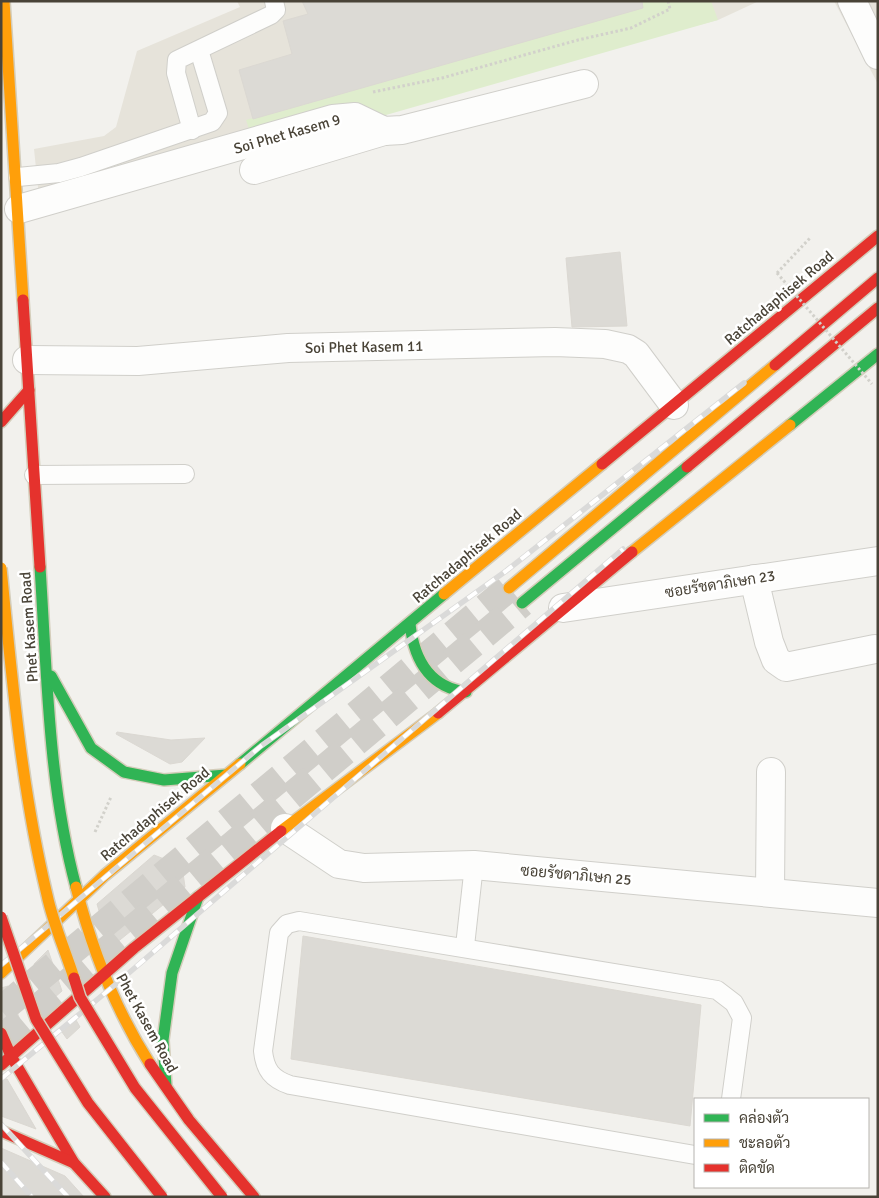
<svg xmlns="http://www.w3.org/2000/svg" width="879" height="1198" viewBox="0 0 879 1198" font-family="Signika,Sarabun,sans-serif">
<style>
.residential{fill:#e6e3da}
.green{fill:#dfedcd}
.building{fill:#dcdad5;stroke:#dbd8d2}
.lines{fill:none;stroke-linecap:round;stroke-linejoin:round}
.primary-tunnel{stroke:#d0cec9;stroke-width:28;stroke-dasharray:28 14;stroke-linecap:butt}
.lane-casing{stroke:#d0cfca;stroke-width:20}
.street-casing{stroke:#d0cfca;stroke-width:30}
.fast-casing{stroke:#d4cdba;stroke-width:14}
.slow-casing{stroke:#d4cdba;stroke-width:14}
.jam-casing{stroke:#d4cdba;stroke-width:14}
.path{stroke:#d2d1cb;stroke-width:3;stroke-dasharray:2.5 2.5;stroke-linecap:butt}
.lane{stroke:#fdfdfc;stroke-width:18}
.street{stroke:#fdfdfc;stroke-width:28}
.fast{stroke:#30b455;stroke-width:11}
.slow{stroke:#ff9f0a;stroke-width:11}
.jam{stroke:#e5322d;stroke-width:11}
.rail-casing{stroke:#dadad9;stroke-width:5.5}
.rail{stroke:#fff;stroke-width:4;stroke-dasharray:11;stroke-linecap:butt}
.slow-bridge-casing{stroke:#d4cdba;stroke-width:14;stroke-linecap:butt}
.jam-bridge-casing{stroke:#d4cdba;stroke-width:14;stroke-linecap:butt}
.path-bridge{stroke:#d2d1cb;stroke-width:3;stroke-dasharray:2.5 2.5;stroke-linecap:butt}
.slow-bridge{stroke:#ff9f0a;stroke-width:11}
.jam-bridge{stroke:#e5322d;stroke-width:11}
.labels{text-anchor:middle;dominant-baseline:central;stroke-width:5;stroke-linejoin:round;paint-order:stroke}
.street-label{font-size:15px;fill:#494337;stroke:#fff}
</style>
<rect width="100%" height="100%" fill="#f2f1ed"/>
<g class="residential">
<polygon points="237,1 759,1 718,20 39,197 34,149 104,136 116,127 137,51 240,7"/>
<polygon points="834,1 878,1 878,84"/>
</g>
<polygon class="green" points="642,1 711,1 718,20 379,117 251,135 246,120"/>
<g class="building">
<polygon points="302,1 642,1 643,8 253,119 239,70 292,54 283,21 308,14"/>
<polygon points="620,252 627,326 572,327 566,258"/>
<polygon points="117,732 171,740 205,738 182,762 170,764 116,734"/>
<polygon points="154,855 182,866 185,887 110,948 97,904"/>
<polygon points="303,936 701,1005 690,1126 291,1059"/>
<polygon points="48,950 62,991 47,1004 34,964"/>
<polygon points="8,986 22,1026 17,1030 11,1021 1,1018 1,988"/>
<polygon points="76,1020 80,1027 67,1039 62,1032"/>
<polygon points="7,1079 36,1129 1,1116 1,1080"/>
<polygon points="1,1148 65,1176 84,1197 1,1197"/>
</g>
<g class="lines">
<g class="primary-tunnel">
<polyline points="1,1010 509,588"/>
<polyline points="1,1039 522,603"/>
</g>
<defs>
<g id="lane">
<polyline points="192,130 176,73 177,60 271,15 276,10 274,1"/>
<polyline points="18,177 59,173 81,167 212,122 218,113 199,50"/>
<polyline points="34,475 185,474"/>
<polyline points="465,946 474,865"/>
<path d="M695 1155 290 1085C272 1079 265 1070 263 1051L279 933 287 924 299 921 717 990 734 1003 742 1018 731 1099"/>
</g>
<g id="street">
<polyline points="852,1 878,55"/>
<polyline points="254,170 384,131"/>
<polyline points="19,209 333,119 355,117 384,131 402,130 584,84"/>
<polyline points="27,360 138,361 288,348 555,342 605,344 628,349 636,354 674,405"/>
<polyline points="754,579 769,642 776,660 786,667 875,649"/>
<polyline points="563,608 878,561"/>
<polyline points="285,828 339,864 364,868 474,865 878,903"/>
<polyline points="770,892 771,772"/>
</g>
<g id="fast">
<polyline points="790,425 878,354"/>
<path d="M40 567C47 673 48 783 76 887"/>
<polyline points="522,603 687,467"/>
<path d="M410 624C414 659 429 687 466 692"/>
<polyline points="51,676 91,748 124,772 164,780 226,775"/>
<polyline points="240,764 444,594"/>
<polyline points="166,1086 163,1040 172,973 198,897"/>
</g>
<g id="slow">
<polyline points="4,1 23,300"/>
<polyline points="632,552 790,425"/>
<polyline points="509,588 775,365"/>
<polyline points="444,594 602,464"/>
<polyline points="281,831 438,713"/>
<path d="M76 887C92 950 115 1009 150 1064"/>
<polyline points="1,973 105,875 240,764"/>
</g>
<g id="jam">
<polyline points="23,300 40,567"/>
<polyline points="775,365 878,278"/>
<polyline points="1,422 29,390"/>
<polyline points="602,464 878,236"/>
<polyline points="687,467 878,308"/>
<polyline points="438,713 632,552"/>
<polyline points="1,1033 11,1056 74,1163 105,1197"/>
<polyline points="150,1064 189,1120 254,1197"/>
<polyline points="1,1065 134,948 281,831"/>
<polyline points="1,1131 74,1163"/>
</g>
</defs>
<use href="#lane" class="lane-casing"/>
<use href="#street" class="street-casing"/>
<use href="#fast" class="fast-casing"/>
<use href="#slow" class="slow-casing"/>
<use href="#jam" class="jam-casing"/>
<g class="path">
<polyline points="373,92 442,78 578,40 631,28 670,9 668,1"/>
<polyline points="777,273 810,238"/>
<polyline points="95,832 111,797"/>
</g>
<use href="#lane" class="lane"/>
<use href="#street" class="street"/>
<use href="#fast" class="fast"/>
<use href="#slow" class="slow"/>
<use href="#jam" class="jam"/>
<defs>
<g id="rail">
<polyline points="1,965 261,746 506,571 744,383"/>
<polyline points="1,1079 116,984 623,549"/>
<polyline points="1,1124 68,1197"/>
<polyline points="1,1162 32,1197"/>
</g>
</defs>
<use href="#rail" class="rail-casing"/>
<use href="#rail" class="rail"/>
<defs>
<path id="slow-bridge" d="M1 568C12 678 21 787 47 895 53 923 65 950 74 978"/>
<g id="jam-bridge">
<polyline points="1,917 36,1019 88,1103 162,1197"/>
<polyline points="74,978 80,997 135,1088 222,1197"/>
</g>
</defs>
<use href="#slow-bridge" class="slow-bridge-casing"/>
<use href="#jam-bridge" class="jam-bridge-casing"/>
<polyline class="path-bridge" points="777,273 872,384"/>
<use href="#slow-bridge" class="slow-bridge"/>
<use href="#jam-bridge" class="jam-bridge"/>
</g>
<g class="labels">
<g class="street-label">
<text transform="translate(287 134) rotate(-16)">Soi Phet Kasem 9</text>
<text transform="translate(779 298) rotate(-40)">Ratchadaphisek Road</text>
<text transform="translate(364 347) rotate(-1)">Soi Phet Kasem 11</text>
<text transform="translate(467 556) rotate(-40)">Ratchadaphisek Road</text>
<text transform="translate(720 584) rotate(-9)">ซอยรัชดาภิเษก 23</text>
<text transform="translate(29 627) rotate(-94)">Phet Kasem Road</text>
<text transform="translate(155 814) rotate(-40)">Ratchadaphisek Road</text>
<text transform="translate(576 875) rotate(5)">ซอยรัชดาภิเษก 25</text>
<text transform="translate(147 1023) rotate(61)">Phet Kasem Road</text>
</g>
</g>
<rect width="879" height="1198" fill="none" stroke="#494337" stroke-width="5"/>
<rect x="694" y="1098" width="175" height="90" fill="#ffffff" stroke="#b6b4af"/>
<rect x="704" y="1114" width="25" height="8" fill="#30b455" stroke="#b6b4af"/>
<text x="739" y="1123" font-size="15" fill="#494337">คล่องตัว</text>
<rect x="704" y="1139" width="25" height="8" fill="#ff9f0a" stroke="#b6b4af"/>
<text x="739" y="1148" font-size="15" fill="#494337">ชะลอตัว</text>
<rect x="704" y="1164" width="25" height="8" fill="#e5322d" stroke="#b6b4af"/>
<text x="739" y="1173" font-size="15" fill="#494337">ติดขัด</text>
</svg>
